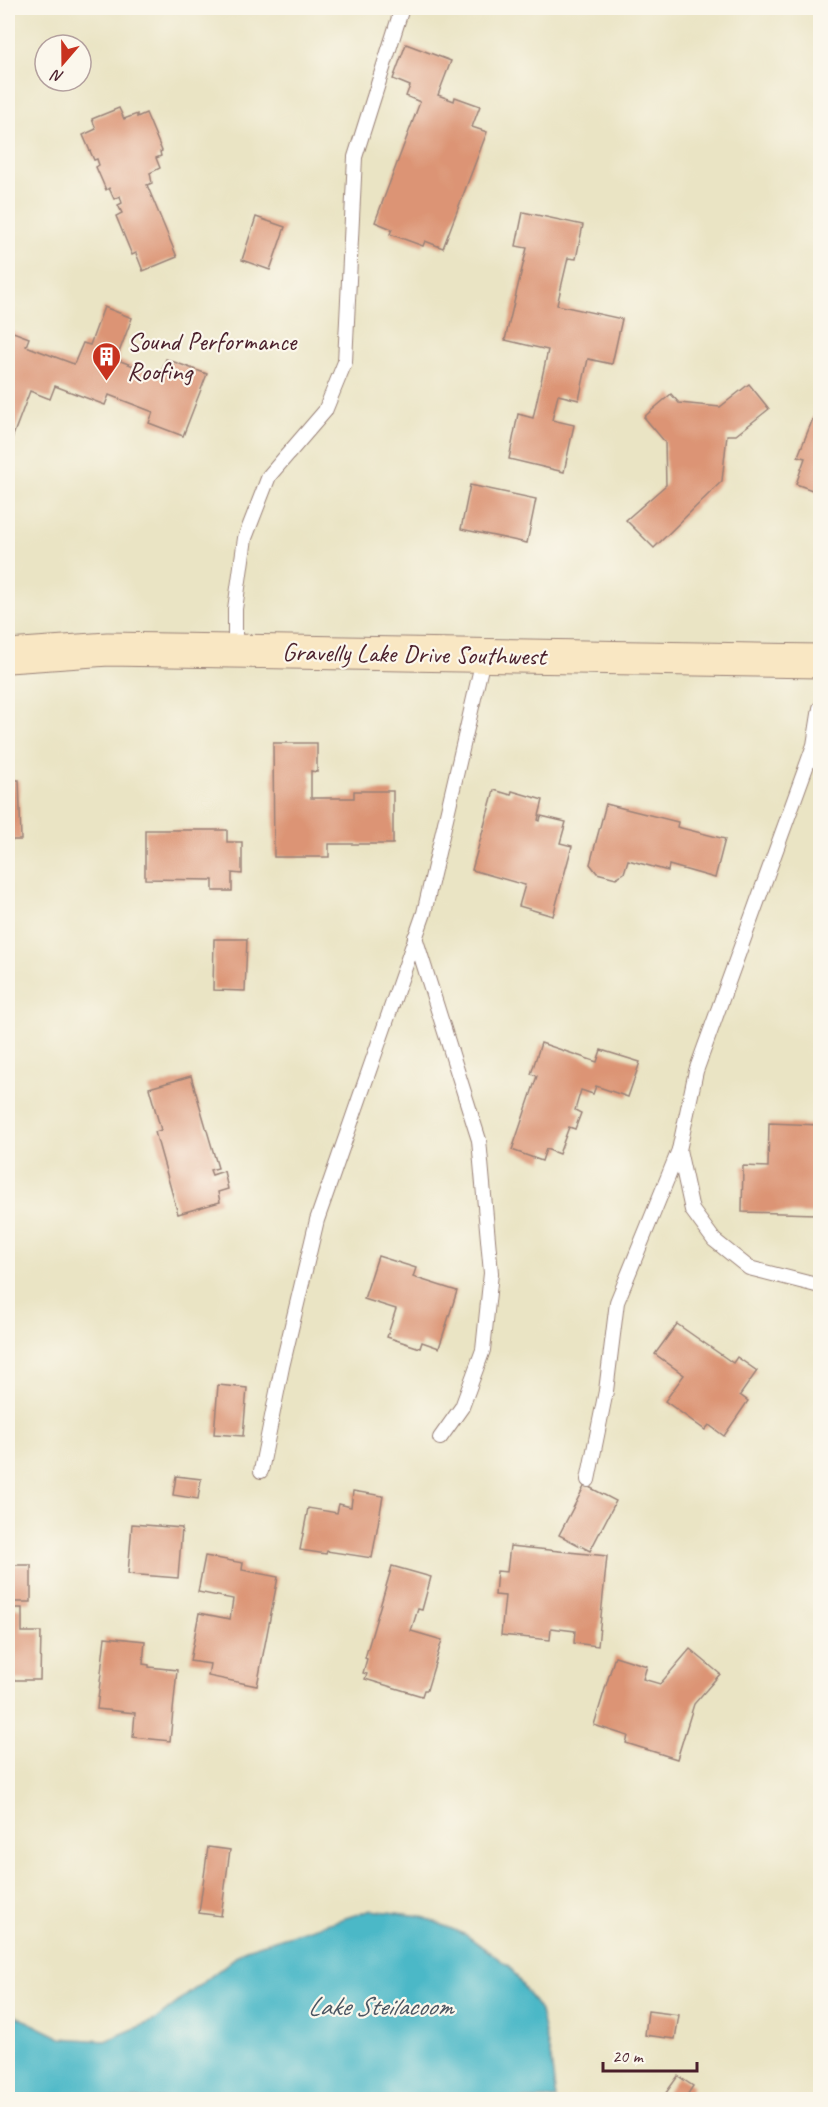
<svg xmlns="http://www.w3.org/2000/svg" width="828" height="2107" viewBox="0 0 828 2107" font-family="Caveat,sans-serif">
<style>
.water{fill:#4bb8c7;stroke:#4a6c79;stroke-width:1.5}
.building{fill:#dc9475}
.lines{fill:none;stroke-linecap:round;stroke-linejoin:round}
.lane-casing{stroke:#9a8278;stroke-width:16}
.secondary-casing{stroke:#9a8278;stroke-width:35}
.lane{stroke:#fff;stroke-width:14}
.secondary{stroke:#f9e7c3;stroke-width:33}
.labels{text-anchor:middle;dominant-baseline:central;stroke-width:4.5;stroke-linejoin:round;paint-order:stroke}
.poi-label{font-size:26px;fill:#4a1f2b;stroke:#fbf7ec;text-anchor:start}
.street-label{font-size:26px;fill:#4a1f2b;stroke:#fbf7ec}
.water-label{font-size:27px;font-style:italic;fill:#4a5562;stroke:#fbf7ec}
</style>
<rect width="100%" height="100%" fill="#fbf7ec"/>
<filter id="ink" filterUnits="userSpaceOnUse"><feTurbulence type="fractalNoise" baseFrequency=".0167" numOctaves="2"/><feDisplacementMap in="SourceGraphic" scale="12" xChannelSelector="R" yChannelSelector="G"/><feConvolveMatrix kernelMatrix="1 2 1 2 8 2 1 2 1" color-interpolation-filters="sRGB"/></filter>
<filter id="wash" filterUnits="userSpaceOnUse"><feTurbulence type="fractalNoise" baseFrequency=".008" numOctaves="4" result="noise"/><feDisplacementMap in="SourceGraphic" scale="24" xChannelSelector="R" yChannelSelector="G"/><feGaussianBlur stdDeviation="1.35" result="paint"/><feColorMatrix in="noise" values="0 0 0 0 0 0 0 0 0 0 0 0 0 0 0 0 0 1.4 0 .05"/><feComposite in="paint" operator="in"/></filter>
<g filter="url(#wash)">
<rect width="100%" height="100%" fill="#eae4c4"/>
<polygon class="water" points="371,1910 421,1916 466,1935 510,1967 540,2011 551,2060 556,2099 8,2099 8,2012 61,2038 105,2041 155,2020 246,1949"/>
<g id="blocks">
<g class="building">
<polygon points="406,44 451,61 438,95 454,101 455,97 480,106 472,127 487,132 443,248 425,241 423,246 390,234 392,229 375,222 420,102 406,96 410,86 393,79"/>
<polygon points="119,108 124,119 137,114 137,117 146,113 162,151 160,152 161,156 156,158 160,168 150,173 152,183 147,185 177,257 143,271 136,253 132,255 116,216 122,213 118,205 122,203 120,196 114,199 109,188 106,190 96,167 99,165 97,159 94,160 83,135 96,129 92,119"/>
<polygon points="523,212 583,225 576,259 568,258 557,305 622,319 612,364 588,359 579,400 558,395 552,420 574,425 564,472 509,459 518,414 533,418 548,350 505,340 527,248 516,246"/>
<polygon points="256,217 285,227 270,270 242,260"/>
<polygon points="104,307 132,318 118,355 120,356 118,360 160,376 166,359 207,374 183,436 149,423 153,412 109,395 105,405 55,386 50,399 30,391 8,449 8,330 29,338 26,346 74,364 83,343 90,345"/>
<polygon points="749,384 769,409 736,435 727,435 722,481 654,548 626,520 666,485 665,442 644,417 671,394 679,403 720,407"/>
<polygon points="820,409 820,493 796,484 805,458 798,456 816,411"/>
<polygon points="470,485 536,499 527,543 461,529"/>
<polygon points="273,743 317,743 317,772 311,771 311,798 354,798 354,791 393,791 393,844 329,844 329,857 274,857"/>
<polygon points="8,780 19,780 21,840 8,840"/>
<polygon points="494,790 511,795 512,791 543,800 538,820 540,821 541,816 566,822 560,843 572,846 553,916 519,906 525,885 472,870"/>
<polygon points="606,804 678,822 677,827 725,839 715,878 669,865 668,871 628,860 624,873 616,878 597,873 590,864"/>
<polygon points="145,830 227,830 227,842 242,842 242,874 232,873 232,891 213,891 213,880 145,879"/>
<polygon points="214,939 247,939 245,991 213,990"/>
<polygon points="541,1043 597,1062 601,1050 640,1062 628,1097 596,1086 593,1094 581,1090 575,1110 581,1113 575,1129 569,1127 559,1154 546,1149 542,1161 512,1150 537,1076 531,1074"/>
<polygon points="191,1076 218,1168 210,1170 212,1175 224,1171 228,1189 218,1192 220,1202 178,1214 155,1132 161,1130 149,1088"/>
<polygon points="769,1123 820,1125 820,1198 816,1198 816,1214 742,1212 743,1166 768,1167"/>
<polygon points="378,1256 416,1268 413,1277 457,1291 439,1348 422,1342 420,1348 387,1337 396,1309 364,1299"/>
<polygon points="677,1324 733,1363 737,1357 757,1371 740,1395 748,1401 724,1436 709,1425 705,1430 665,1401 684,1375 655,1354"/>
<polygon points="218,1385 247,1388 243,1436 214,1434"/>
<polygon points="176,1476 201,1479 198,1499 173,1495"/>
<polygon points="585,1485 616,1501 590,1551 559,1535"/>
<polygon points="353,1491 383,1496 372,1558 327,1551 326,1554 300,1550 308,1508 337,1513 339,1504 351,1507"/>
<polygon points="132,1524 182,1528 178,1578 128,1574"/>
<polygon points="510,1546 607,1556 598,1646 574,1643 575,1631 551,1628 550,1640 501,1635 505,1596 495,1595 497,1571 507,1572"/>
<polygon points="205,1556 243,1563 242,1570 278,1577 257,1686 208,1676 210,1664 190,1661 199,1613 230,1619 233,1599 198,1592"/>
<rect x="8" y="1565" width="23" height="37"/>
<polygon points="392,1566 431,1577 422,1610 418,1609 411,1631 442,1640 427,1690 424,1690 422,1696 365,1679 367,1674 363,1673 367,1659 365,1658"/>
<polygon points="8,1608 22,1608 22,1632 41,1632 40,1680 8,1680"/>
<polygon points="105,1637 145,1641 143,1664 149,1665 149,1667 177,1670 170,1741 133,1737 135,1713 97,1709"/>
<polygon points="690,1649 720,1674 694,1704 677,1759 626,1743 628,1736 594,1725 615,1656 647,1666 643,1679 660,1684"/>
<polygon points="208,1847 230,1850 221,1916 199,1913"/>
<polygon points="648,2011 679,2015 675,2039 645,2035"/>
<polygon points="678,2076 693,2086 684,2100 666,2100 663,2097"/>
</g>
</g>
</g>
<g filter="url(#ink)">
<use href="#blocks" fill-opacity="0" stroke="#9a8278" stroke-width="1.5"/>
<g class="lines">
<defs>
<g id="lane">
<polyline points="235,651 235,609 245,538 269,476 325,411 345,362 355,157 402,8"/>
<polyline points="820,708 814,745 696,1071 679,1150 692,1210 714,1240 749,1268 820,1286"/>
<polyline points="415,937 479,1140 491,1273 483,1350 462,1407 440,1438"/>
<polyline points="261,1471 282,1367 317,1220 424,913 484,655"/>
<polyline points="588,1480 606,1391 617,1302 679,1150"/>
</g>
<polyline id="secondary" points="8,656 108,649 820,661"/>
</defs>
<use href="#lane" class="lane-casing"/>
<use href="#secondary" class="secondary-casing"/>
<use href="#lane" class="lane"/>
<use href="#secondary" class="secondary"/>
</g>
</g>
<defs>
<symbol id="building-pin" viewBox="-11 -11 22 30"><path d="M0 17L-7.5 6A9.5 9.5 0 1 1 7.5 6Z" fill="#c8321e" stroke="#fbf7ec"/><path d="M-4-6H4V6H1V3H-1V6H-4ZM-2.5-4.3h1.7v1.8h-1.7ZM.8-4.3h1.7v1.8H.8ZM-2.5-1h1.7V.8h-1.7ZM.8-1h1.7V.8H.8Z" fill="#fff"/></symbol>
</defs>
<g fill-rule="evenodd">
<use href="#building-pin" x="90" y="340" width="33" height="45"/>
</g>
<g class="labels">
<g class="poi-label">
<text x="127" y="341">Sound Performance<tspan x="127" dy="30">Roofing</tspan></text>
</g>
<g class="street-label">
<text transform="translate(414 654) rotate(1)">Gravelly Lake Drive Southwest</text>
</g>
<g class="water-label">
<text x="380" y="2006">Lake Steilacoom</text>
</g>
</g>
<rect width="828" height="2107" fill="none" stroke="#fbf7ec" stroke-width="30"/>
<g transform="translate(63 63) rotate(200)"><circle r="28" fill="#fbf7ec" stroke="#b4a19f" stroke-width="1.5"/>
<path d="M0-4.5L10 22L0 15L-10 22Z" fill="#c8321e"/>
<text y="-9" font-size="16" font-weight="bold" text-anchor="middle" fill="#4a1f2b">N</text>
</g>
<path d="M603 2062v9h94v-9" fill="none" stroke="#4a1f2b" stroke-width="3"/>
<text x="612" y="2062" font-size="18" fill="#4a1f2b" stroke="#fbf7ec" stroke-width="4.5" paint-order="stroke">20 m</text>
</svg>
